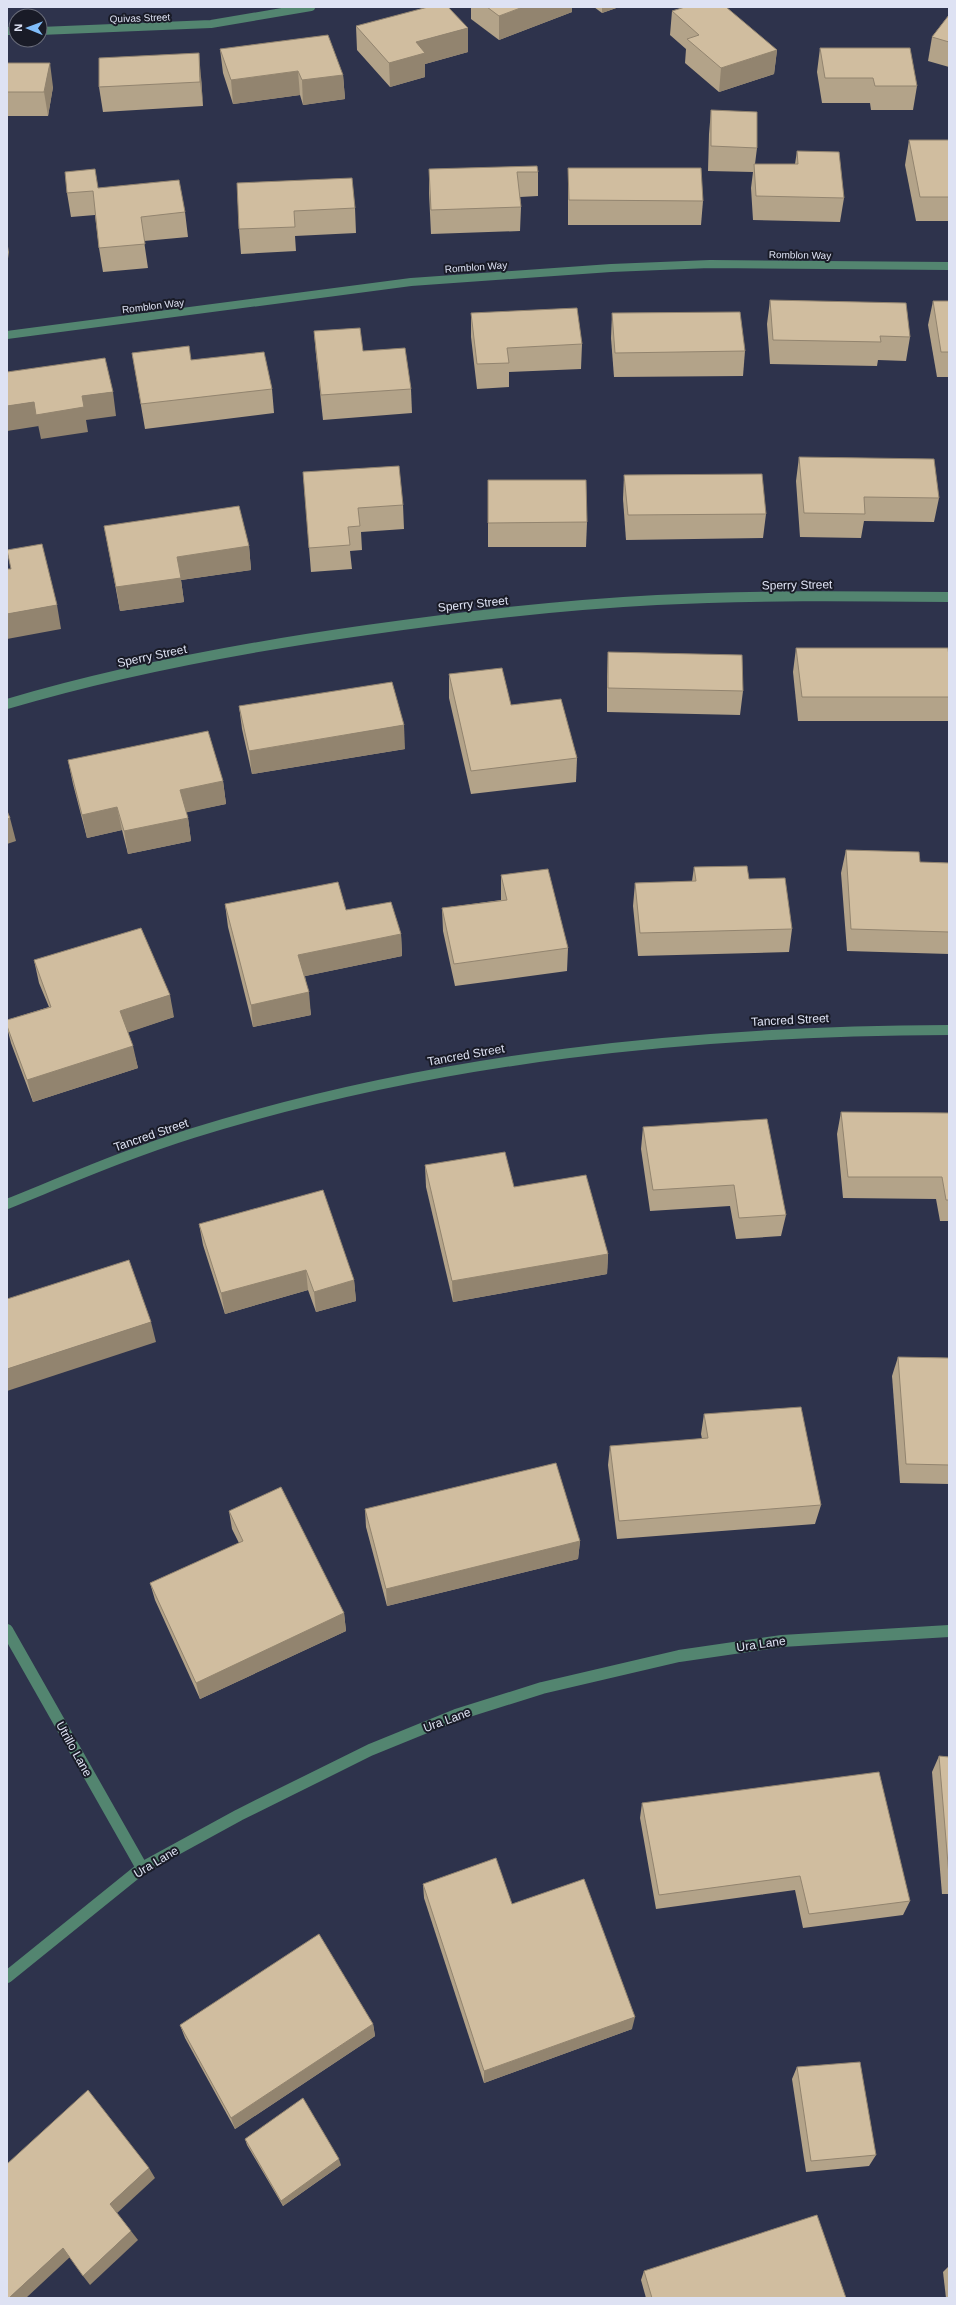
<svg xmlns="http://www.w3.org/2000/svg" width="956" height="2305" viewBox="0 0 956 2305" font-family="Arial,sans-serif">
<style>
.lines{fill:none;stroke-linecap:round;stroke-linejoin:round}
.minor-far2{stroke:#538570;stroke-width:8}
.minor-far1{stroke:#538570;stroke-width:10}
.minor{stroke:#538570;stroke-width:12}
.wall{fill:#b3a389}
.shaded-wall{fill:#92846f}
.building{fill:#d0bd9f;stroke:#92846f}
.labels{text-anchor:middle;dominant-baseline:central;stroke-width:4;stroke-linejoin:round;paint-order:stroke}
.far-street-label{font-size:10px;fill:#dee2f3;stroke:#191b27}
.street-label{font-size:12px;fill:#dee2f3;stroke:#191b27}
</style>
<rect width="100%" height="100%" fill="#2e334c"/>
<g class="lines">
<g class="minor-far2">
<polyline points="7,31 16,31"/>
<polyline points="40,31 211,24 311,7"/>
<polyline points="7,335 411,282 611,268 710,264 949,266"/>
</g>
<g class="minor-far1">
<path d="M7 704C125 669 246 647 367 630 464 616 560 605 657 600 754 595 852 596 949 597"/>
<path d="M7 1204C69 1179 129 1153 193 1133 438 1057 693 1031 949 1030"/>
</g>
<g class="minor">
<polyline points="7,1630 142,1868"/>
<polyline points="7,1977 142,1868 239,1815 370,1750 456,1715 542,1688 679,1656 782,1641 949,1631"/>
</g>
</g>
<g class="wall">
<polygon points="471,7 572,7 572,12 499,40 471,19"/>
<polygon points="594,7 619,7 602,13"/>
<polygon points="672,11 777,50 774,74 719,92 685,63 686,49 670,35"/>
<polygon points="949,15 949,67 928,61 932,37"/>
<polygon points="356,26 468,52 425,64 425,77 390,87 357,50"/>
<polygon points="820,48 917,86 913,110 871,110 870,103 822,103 817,72"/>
<polygon points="220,49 343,75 345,99 303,105 300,95 233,104 223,73"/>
<polygon points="7,63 53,87 48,116 7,116"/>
<polygon points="201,77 203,106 103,112 99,87"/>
<polygon points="711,110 757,148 755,164 795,164 797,151 844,198 840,222 753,220 751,188 753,172 708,171 709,134"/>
<polygon points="909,140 949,140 949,221 916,221 905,165"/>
<polygon points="568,168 703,201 701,225 568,225"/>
<polygon points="429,169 538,172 538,196 520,197 521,207 520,231 431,234 429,193"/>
<polygon points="237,183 355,208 356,233 295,236 296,251 241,254 239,229"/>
<polygon points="98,188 185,212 188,237 144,241 148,268 103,272 99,248 95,215 71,217 67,193"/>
<polygon points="770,300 910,337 906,361 878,360 877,366 770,364 767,324"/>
<polygon points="933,301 949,301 949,377 937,377 928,325"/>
<polygon points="471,313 582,344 581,369 509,372 509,387 477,389 471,337"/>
<polygon points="612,313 745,351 743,376 614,377 611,338"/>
<polygon points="314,331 363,351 411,389 412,413 323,420 316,355"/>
<polygon points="132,353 191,360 272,389 274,413 145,429"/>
<polygon points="799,457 939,498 934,522 864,521 861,538 800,537 796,481"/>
<polygon points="303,472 403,505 404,529 361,532 362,550 350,551 352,569 311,572"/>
<polygon points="624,475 766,514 763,538 626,540 623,499"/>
<polygon points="488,480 587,522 586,547 488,547"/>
<polygon points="104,526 249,546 251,570 181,580 184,602 120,611"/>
<polygon points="796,648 949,657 949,721 798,721 793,672"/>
<polygon points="608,652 743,691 740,715 607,712 607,676"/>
<polygon points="449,674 577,758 576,782 471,794 449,698"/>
<polygon points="239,706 405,749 252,774 242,729"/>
<polygon points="68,760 223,781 226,804 186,812 188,818 191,841 128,854 122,830 87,838 73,784"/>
<polygon points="846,850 920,862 949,863 949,954 847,951 841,873"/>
<polygon points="694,867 749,879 792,929 789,952 638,956 633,906 635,883 692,881"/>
<polygon points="501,875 568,948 567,971 455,986 443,931 442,908 501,900"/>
<polygon points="225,904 346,910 401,934 402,956 305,976 311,1015 253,1027 228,927"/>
<polygon points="34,960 174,1017 128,1032 138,1068 33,1102 11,1043 7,1027 7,1020 49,1007 39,983"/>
<polygon points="841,1112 949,1113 949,1221 940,1221 936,1199 843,1198 837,1134"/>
<polygon points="643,1127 786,1215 781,1236 736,1239 730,1206 650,1211 641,1149"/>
<polygon points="425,1165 514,1187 608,1254 607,1274 453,1302 426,1187"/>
<polygon points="199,1224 354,1280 356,1301 316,1312 308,1290 225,1314 203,1245"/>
<polygon points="898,1357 949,1358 949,1484 900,1483 892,1376"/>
<polygon points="704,1414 821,1505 815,1524 617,1539 608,1465 610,1446 702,1439 701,1434"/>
<polygon points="365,1509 580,1541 578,1559 387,1606 366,1527"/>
<polygon points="229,1511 344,1613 346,1631 200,1699 155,1600 150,1583 239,1543 232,1529"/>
<polygon points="939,1756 949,1757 949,1894 942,1894 932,1772"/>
<polygon points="642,1803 910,1901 903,1915 803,1928 795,1890 656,1909 640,1818"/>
<polygon points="423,1884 512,1904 632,2029 484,2083 424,1898"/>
<polygon points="373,2024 375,2036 235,2129 185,2038 180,2025"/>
<polygon points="797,2067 876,2155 869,2166 806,2172 792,2079"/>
<polygon points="245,2139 341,2165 283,2206 247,2145"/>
<polygon points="949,2266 949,2298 946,2298 943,2272"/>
<polygon points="644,2271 846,2298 646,2298 641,2280"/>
</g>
<g class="shaded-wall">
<polygon points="523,7 572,7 572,12 499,40 499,16"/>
<polygon points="602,7 619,7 602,13"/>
<polygon points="468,28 468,52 425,64 425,77 390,87 389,63 416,42"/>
<polygon points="777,50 774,74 719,92 721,68"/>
<polygon points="199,53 201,77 203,106 200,82"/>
<polygon points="50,63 53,87 48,116 44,92"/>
<polygon points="298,71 300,95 233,104 231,80"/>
<polygon points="343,75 345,99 303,105 302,80"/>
<polygon points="7,241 9,252 7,265"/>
<polygon points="113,392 116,416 86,420 88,432 41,439 36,415 82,396"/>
<polygon points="34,402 39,426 7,431 7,406"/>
<polygon points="249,546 251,570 181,580 184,602 120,611 116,587 177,557"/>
<polygon points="57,605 61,629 7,639 7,614"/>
<polygon points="404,725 405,749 252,774 249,751"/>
<polygon points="223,781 226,804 184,813 180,790"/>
<polygon points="117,807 122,830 87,838 82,815"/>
<polygon points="10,818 16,841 7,844 7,819"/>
<polygon points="188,818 191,841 128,854 124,831"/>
<polygon points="401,934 402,956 301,977 298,955"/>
<polygon points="309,992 311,1015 253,1027 251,1005"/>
<polygon points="170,995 174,1017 124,1034 120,1011"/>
<polygon points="133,1046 138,1068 33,1102 27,1080"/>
<polygon points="608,1254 607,1274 453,1302 452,1281"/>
<polygon points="306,1270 308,1290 225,1314 221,1293"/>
<polygon points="354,1280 356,1301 316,1312 314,1292"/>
<polygon points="151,1322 156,1342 7,1391 7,1369"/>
<polygon points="580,1541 578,1559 387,1606 386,1589"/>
<polygon points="344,1613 346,1631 200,1699 196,1683"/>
<polygon points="635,2017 632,2029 484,2083 484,2071"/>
<polygon points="373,2024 375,2036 235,2129 231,2118"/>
<polygon points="339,2159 341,2165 283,2206 281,2201"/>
<polygon points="149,2168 155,2178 116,2214 110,2204"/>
<polygon points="131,2231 138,2240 90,2285 83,2276"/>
<polygon points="63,2248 70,2257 26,2298 9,2298"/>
</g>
<g class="building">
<polygon points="428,7 448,7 468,28 416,42 425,53 389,63 356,26"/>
<polygon points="487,7 523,7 499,16"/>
<polygon points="685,7 726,7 777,50 721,68 687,39 699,35 672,11"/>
<polygon points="949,15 949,42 932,37"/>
<polygon points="328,35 343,75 302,80 298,71 231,80 220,49"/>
<polygon points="820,48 910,48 917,86 875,86 873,78 825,78"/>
<polygon points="199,53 200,82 99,87 99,58"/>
<polygon points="7,63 50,63 44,92 7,92"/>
<polygon points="711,110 757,112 757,148 711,146"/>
<polygon points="909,140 949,140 949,197 920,197"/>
<polygon points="797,151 839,152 844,198 756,196 754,164 798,164"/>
<polygon points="537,166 538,172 517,172 521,207 431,210 429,169"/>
<polygon points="568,168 701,168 703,201 569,200"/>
<polygon points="95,169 98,188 179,180 185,212 141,217 145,244 99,248 93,191 67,193 65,172"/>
<polygon points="352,178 355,208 294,211 295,227 239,229 237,183"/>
<polygon points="770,300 906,303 910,337 880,336 881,342 773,340"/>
<polygon points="933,301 949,301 949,352 941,352"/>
<polygon points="577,308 582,344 507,348 509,363 477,364 471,313"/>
<polygon points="740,312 745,351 615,353 612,313"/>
<polygon points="360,328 363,351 405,348 411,389 321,395 314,331"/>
<polygon points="189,346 191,360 264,352 272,389 141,404 132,353"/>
<polygon points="105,358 113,392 82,396 84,407 36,415 34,402 7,406 7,372"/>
<polygon points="799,457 934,459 939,498 864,497 865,514 804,513"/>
<polygon points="399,466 403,505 358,508 360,526 348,527 350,545 309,548 303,472"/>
<polygon points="762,474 766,514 628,515 624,475"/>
<polygon points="488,480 586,480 587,522 488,523"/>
<polygon points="239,506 249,546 177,557 181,578 116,587 104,526"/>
<polygon points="42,544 57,605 7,614 7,569 11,569 7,550"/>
<polygon points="796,648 948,648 949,657 949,697 802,697"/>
<polygon points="608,652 742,655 743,691 608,688"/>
<polygon points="502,668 511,705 561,699 577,758 471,771 449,674"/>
<polygon points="392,682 404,725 249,751 239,706"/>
<polygon points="208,731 223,781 180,790 188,818 124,831 117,807 82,815 68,760"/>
<polygon points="7,811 10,818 7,819"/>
<polygon points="846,850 919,852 920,862 949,863 949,932 851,929"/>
<polygon points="747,866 749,879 785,878 792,929 640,933 635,883 696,881 694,867"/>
<polygon points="548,869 568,948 454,964 442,908 507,900 501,875"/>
<polygon points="338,882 346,910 391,902 401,934 298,955 309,992 251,1005 225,904"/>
<polygon points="141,928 170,995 120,1011 133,1046 27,1080 7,1026 7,1020 51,1007 34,960"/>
<polygon points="841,1112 949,1113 949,1200 946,1200 942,1177 848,1177"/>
<polygon points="767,1119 786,1215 739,1218 734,1185 653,1190 643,1127"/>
<polygon points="505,1152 514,1187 586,1175 608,1254 452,1281 425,1165"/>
<polygon points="323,1190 354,1280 314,1292 306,1270 221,1293 199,1224"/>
<polygon points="129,1260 151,1322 7,1369 7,1299"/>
<polygon points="898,1357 949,1358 949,1465 906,1464"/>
<polygon points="801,1407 821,1505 619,1521 610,1446 708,1438 704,1414"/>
<polygon points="556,1463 580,1541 386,1589 365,1509"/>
<polygon points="281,1487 344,1613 196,1683 150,1583 243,1541 229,1511"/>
<polygon points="939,1756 949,1757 949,1876"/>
<polygon points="879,1772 910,1901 809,1914 800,1876 659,1895 642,1803"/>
<polygon points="496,1858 512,1904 584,1879 635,2017 484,2071 423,1884"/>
<polygon points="319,1934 373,2024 231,2118 180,2025"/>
<polygon points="860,2062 876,2155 811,2161 797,2067"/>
<polygon points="88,2090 149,2168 110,2204 131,2231 83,2276 63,2248 9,2298 7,2298 7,2164"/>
<polygon points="303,2098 339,2159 281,2201 245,2139"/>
<polygon points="817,2215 846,2298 652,2298 644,2271"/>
</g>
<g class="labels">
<g class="far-street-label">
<text transform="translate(140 18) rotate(-2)">Quivas Street</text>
<text transform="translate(800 255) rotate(1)">Romblon Way</text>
<text transform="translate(476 267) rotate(-4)">Romblon Way</text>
<text transform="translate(153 306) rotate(-7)">Romblon Way</text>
</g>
<g class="street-label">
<text transform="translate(797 585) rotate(-1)">Sperry Street</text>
<text transform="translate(473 604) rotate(-6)">Sperry Street</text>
<text transform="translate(152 656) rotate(-12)">Sperry Street</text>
<text transform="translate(790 1020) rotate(-3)">Tancred Street</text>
<text transform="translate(466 1055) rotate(-10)">Tancred Street</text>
<text transform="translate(151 1135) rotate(-19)">Tancred Street</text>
<text transform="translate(761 1644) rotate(-8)">Ura Lane</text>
<text transform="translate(447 1720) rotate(-20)">Ura Lane</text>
<text transform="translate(74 1749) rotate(61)">Utrillo Lane</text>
<text transform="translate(156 1862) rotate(-31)">Ura Lane</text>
</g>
</g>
<rect width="956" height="2305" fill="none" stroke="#dee2f3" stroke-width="16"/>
<g transform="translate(28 28) rotate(271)"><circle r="19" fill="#191b27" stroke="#686b79"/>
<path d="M0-3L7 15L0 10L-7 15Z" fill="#80bdfa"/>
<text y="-6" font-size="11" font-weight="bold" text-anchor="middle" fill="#dee2f3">N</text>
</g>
</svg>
